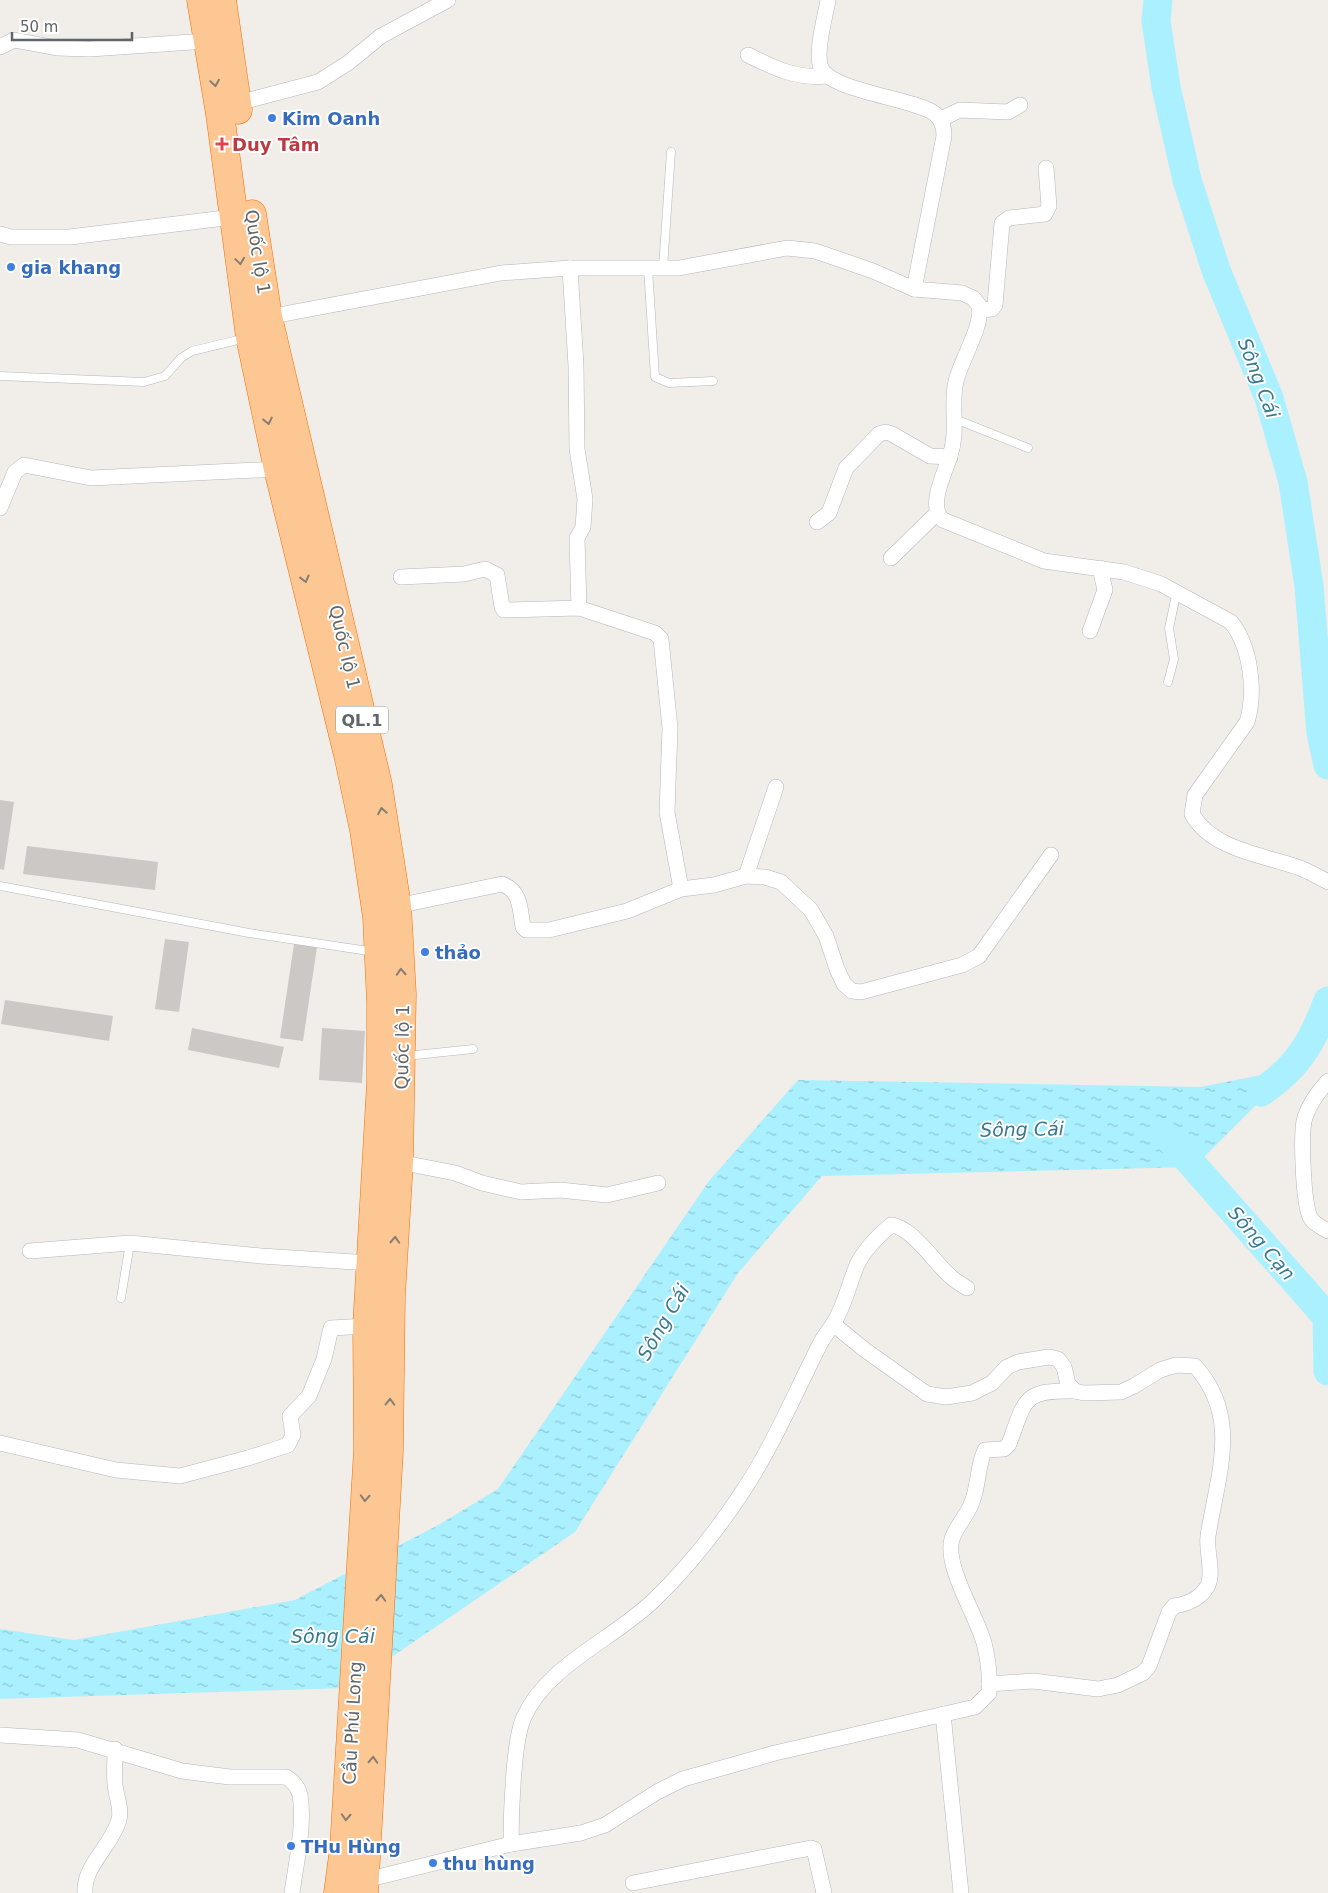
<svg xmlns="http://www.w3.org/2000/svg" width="1328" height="1893" viewBox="0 0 1328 1893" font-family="'DejaVu Sans',sans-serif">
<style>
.water{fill:url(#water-ripples)}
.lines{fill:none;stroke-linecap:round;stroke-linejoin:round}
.river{stroke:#aaf0ff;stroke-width:29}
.building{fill:#ccc8c5}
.lane-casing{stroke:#b3b7ba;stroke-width:9}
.street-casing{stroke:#b3b7ba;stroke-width:16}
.highway-casing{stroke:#f96b00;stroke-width:29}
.lane{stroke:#fff;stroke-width:8}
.street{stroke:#fff;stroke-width:15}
.highway{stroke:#fdc793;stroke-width:28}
.oneway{stroke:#867e73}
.shop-dot{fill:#3f7fe0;stroke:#fff;stroke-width:2}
.health-dot{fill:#e0444e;stroke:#fff;stroke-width:2}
.labels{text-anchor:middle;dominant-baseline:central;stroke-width:4;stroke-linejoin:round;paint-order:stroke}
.shield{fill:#fff;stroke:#8f9395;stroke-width:1}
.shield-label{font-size:16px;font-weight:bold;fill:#5f6568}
.shop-label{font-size:18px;font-weight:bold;fill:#366cbe;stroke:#fff;text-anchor:start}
.health-label{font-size:18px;font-weight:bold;fill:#be3a42;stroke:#fff;text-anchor:start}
.street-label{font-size:18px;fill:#5f6568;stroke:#fff}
.water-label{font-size:19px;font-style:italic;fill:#39798f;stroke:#fff}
</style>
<defs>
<pattern id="water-ripples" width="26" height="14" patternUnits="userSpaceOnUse" patternTransform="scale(1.25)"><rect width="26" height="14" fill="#aaf0ff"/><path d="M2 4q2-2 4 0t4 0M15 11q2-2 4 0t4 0" fill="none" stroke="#8ec6d2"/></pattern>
</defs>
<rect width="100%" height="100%" fill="#f1ede8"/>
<polygon class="water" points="1292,1069 1194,1167 822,1176 738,1273 575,1532 346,1688 0,1699 0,1629 74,1640 295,1600 440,1524 498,1489 709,1181 798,1080 1200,1087"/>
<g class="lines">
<g class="river">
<polyline points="1158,0 1156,21 1166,87 1187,180 1216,270 1269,398 1293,482 1309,586 1321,733 1328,765"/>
<path d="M1261 1092C1298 1067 1312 1043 1328 1001"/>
<polyline points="1169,1138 1327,1317 1328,1371"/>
</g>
</g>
<g class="building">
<polygon points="0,800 14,802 4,870 0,869"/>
<polygon points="27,846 158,862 155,890 23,874"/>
<polygon points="165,939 189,942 179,1012 155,1009"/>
<polygon points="294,944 317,947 303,1041 280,1038"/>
<polygon points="5,1000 113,1016 109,1041 1,1024"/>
<polygon points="192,1028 284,1047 279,1068 188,1050"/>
<polygon points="322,1028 365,1031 362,1083 319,1080"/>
</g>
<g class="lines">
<defs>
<g id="lane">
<polyline points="648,268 655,377 669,383 713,381"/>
<polyline points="663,268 671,152"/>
<polyline points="0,376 144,382 165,376 181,358 192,351 246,338"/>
<polyline points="955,419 1028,448"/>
<polyline points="1168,682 1174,659 1169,628 1177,591"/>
<polyline points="0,886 249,933 375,952"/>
<polyline points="406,1056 473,1049"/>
<polyline points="121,1298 130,1243"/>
</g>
<g id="street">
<path d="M828 0C825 18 815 52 821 68 831 91 912 98 934 113 942 119 944 127 944 136L914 289"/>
<polyline points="0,47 14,40 57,48 90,49 207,41"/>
<path d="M748 55C774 68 796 79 826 76"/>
<polyline points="238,103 318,82 348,63 381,36 448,0"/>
<polyline points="941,119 960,110 1008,112 1020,105"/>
<polyline points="0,234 11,237 70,237 241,216"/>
<polyline points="570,268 576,366 577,449 585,499 583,527 577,538 579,608"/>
<polyline points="981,310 992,309 995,305 1002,223 1009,218 1045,214 1049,206 1046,168"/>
<path d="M268 317 501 273 570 268H679L787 248 815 251 873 271 914 289 962 293 973 298 979 305C984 324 961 360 956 381 950 407 959 428 950 456 945 473 927 506 943 520L1044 561 1124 572 1161 584 1231 622C1251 647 1256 692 1247 722L1195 795 1192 814C1212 850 1264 855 1300 868 1310 872 1319 877 1328 882"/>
<polyline points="0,508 15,472 24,465 91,478 278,469"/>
<polyline points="817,522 829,513 846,468 879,434 886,432 892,434 930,456 950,457"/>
<polyline points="891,558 937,513"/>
<polyline points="401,577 464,574 485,569 497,575 502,607 504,610 579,608 655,633 661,639 670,728 667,812 681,889"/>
<polyline points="1090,631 1105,590 1100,568"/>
<polyline points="746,876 776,787"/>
<path d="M397 906 502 884C521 891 520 909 523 927L526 930H549L627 911 681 889 714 885 746 876 765 877 781 882 811 910 826 936 837 969 844 984 852 991 861 992 962 965 979 956 1051 855"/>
<path d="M1328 1081C1317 1093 1308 1105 1304 1121 1301 1138 1303 1201 1310 1217 1313 1223 1322 1228 1328 1231"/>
<polyline points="399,1162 455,1173 482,1183 521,1192 560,1190 607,1195 658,1183"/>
<polyline points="30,1251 130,1243 261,1256 370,1263"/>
<path d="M833 1324 865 1350 927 1394 946 1397 972 1393 992 1383 1007 1367 1018 1362 1049 1357 1058 1359 1064 1367 1068 1384 1075 1391 1084 1393 1121 1392 1134 1386 1160 1370 1176 1365 1195 1366C1242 1418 1217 1476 1208 1536 1206 1552 1214 1571 1208 1585 1201 1599 1187 1604 1174 1606L1169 1612 1149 1666 1143 1673 1118 1685 1098 1689 1033 1681 989 1684"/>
<polyline points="0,1443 116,1470 180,1476 248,1458 288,1445 293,1435 290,1416 309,1396 324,1359 331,1328 367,1326"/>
<polyline points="943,1714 961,1893"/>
<path d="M0 1735 78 1740 182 1771 230 1777H286C293 1781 298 1787 300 1795 305 1825 296 1863 292 1893"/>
<path d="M511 1844C511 1816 513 1740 524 1717 547 1665 616 1638 655 1599 686 1569 715 1533 739 1497 772 1449 794 1395 820 1344 825 1334 834 1325 838 1315 846 1299 850 1282 857 1265 864 1250 878 1236 891 1225 912 1227 934 1262 950 1276 955 1281 961 1284 967 1288"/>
<path d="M366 1880 511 1844 581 1833 605 1825 657 1792 683 1779 775 1753 975 1707 989 1693C990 1677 988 1658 984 1643 977 1616 944 1566 952 1539 956 1526 968 1515 972 1502 979 1485 977 1466 985 1450L1004 1449 1009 1444C1026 1398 1023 1390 1075 1391"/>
<polyline points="633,1883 811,1848 814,1849 824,1893"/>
<path d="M85 1893C83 1866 111 1847 119 1820 122 1808 116 1796 115 1785 114 1773 115 1761 115 1749"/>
</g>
<g id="highway">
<polyline points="201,0 220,114 250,337 278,469 349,759 364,830 377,917 381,1003 381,1082 367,1326 368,1449 344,1848 338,1893"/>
<polyline points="222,0 238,110"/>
<polyline points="252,214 268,317 378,785 397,906 402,994 399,1162 391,1296 389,1451 364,1893"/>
</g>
</defs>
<use href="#lane" class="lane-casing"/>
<use href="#street" class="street-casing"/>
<use href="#highway" class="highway-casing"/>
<use href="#lane" class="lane"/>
<use href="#street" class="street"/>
<use href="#highway" class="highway"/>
</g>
<defs><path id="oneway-chevron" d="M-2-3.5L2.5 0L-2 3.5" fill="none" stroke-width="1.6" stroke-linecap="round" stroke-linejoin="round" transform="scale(1.25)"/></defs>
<g class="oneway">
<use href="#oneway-chevron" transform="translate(215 83) rotate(81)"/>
<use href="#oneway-chevron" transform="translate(240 261) rotate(82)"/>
<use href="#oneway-chevron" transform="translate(268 421) rotate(78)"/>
<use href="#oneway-chevron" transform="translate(305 579) rotate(76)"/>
<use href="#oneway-chevron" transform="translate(382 811) rotate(-100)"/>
<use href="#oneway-chevron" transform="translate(401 972) rotate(-93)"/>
<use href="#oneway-chevron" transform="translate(395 1240) rotate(-87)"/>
<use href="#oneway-chevron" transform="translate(390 1402) rotate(-89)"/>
<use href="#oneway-chevron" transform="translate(365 1498) rotate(93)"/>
<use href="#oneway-chevron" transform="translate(381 1598) rotate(-87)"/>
<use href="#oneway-chevron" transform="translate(373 1760) rotate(-87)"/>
<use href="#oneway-chevron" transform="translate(346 1817) rotate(93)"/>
</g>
<g class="shop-dot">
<circle cx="272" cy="118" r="5"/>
<circle cx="11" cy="267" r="5"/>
<circle cx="425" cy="952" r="5"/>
<circle cx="291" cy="1846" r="5"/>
<circle cx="433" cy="1863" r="5"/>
</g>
<path class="health-dot" d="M219.5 136.5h5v5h5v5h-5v5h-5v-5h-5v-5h5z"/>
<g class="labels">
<rect class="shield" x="336" y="706.5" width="52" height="27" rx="4"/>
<g class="shield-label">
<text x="362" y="720">QL.1</text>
</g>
<g class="shop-label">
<text x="282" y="118">Kim Oanh</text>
<text x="21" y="267">gia khang</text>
<text x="435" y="952">thảo</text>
<text x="301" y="1846">THu Hùng</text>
<text x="443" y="1863">thu hùng</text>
</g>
<g class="health-label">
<text x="232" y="144">Duy Tâm</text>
</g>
<g class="street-label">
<text transform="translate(258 252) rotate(81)">Quốc lộ 1</text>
<text transform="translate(345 647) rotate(77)">Quốc lộ 1</text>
<text transform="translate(402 1047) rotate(-89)">Quốc lộ 1</text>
<text transform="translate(352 1723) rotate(-87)">Cầu Phú Long</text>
</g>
<g class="water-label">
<text transform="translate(1259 378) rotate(69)">Sông Cái</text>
<text transform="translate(1022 1129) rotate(-1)">Sông Cái</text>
<text transform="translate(1262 1243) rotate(49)">Sông Cạn</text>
<text transform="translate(663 1322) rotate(-60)">Sông Cái</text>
<text x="333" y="1636">Sông Cái</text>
</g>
</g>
<path d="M12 32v8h120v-8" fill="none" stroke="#5f6568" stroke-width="2.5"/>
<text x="20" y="32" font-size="15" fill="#5f6568" stroke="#ffffff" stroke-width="4" paint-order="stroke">50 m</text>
</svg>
